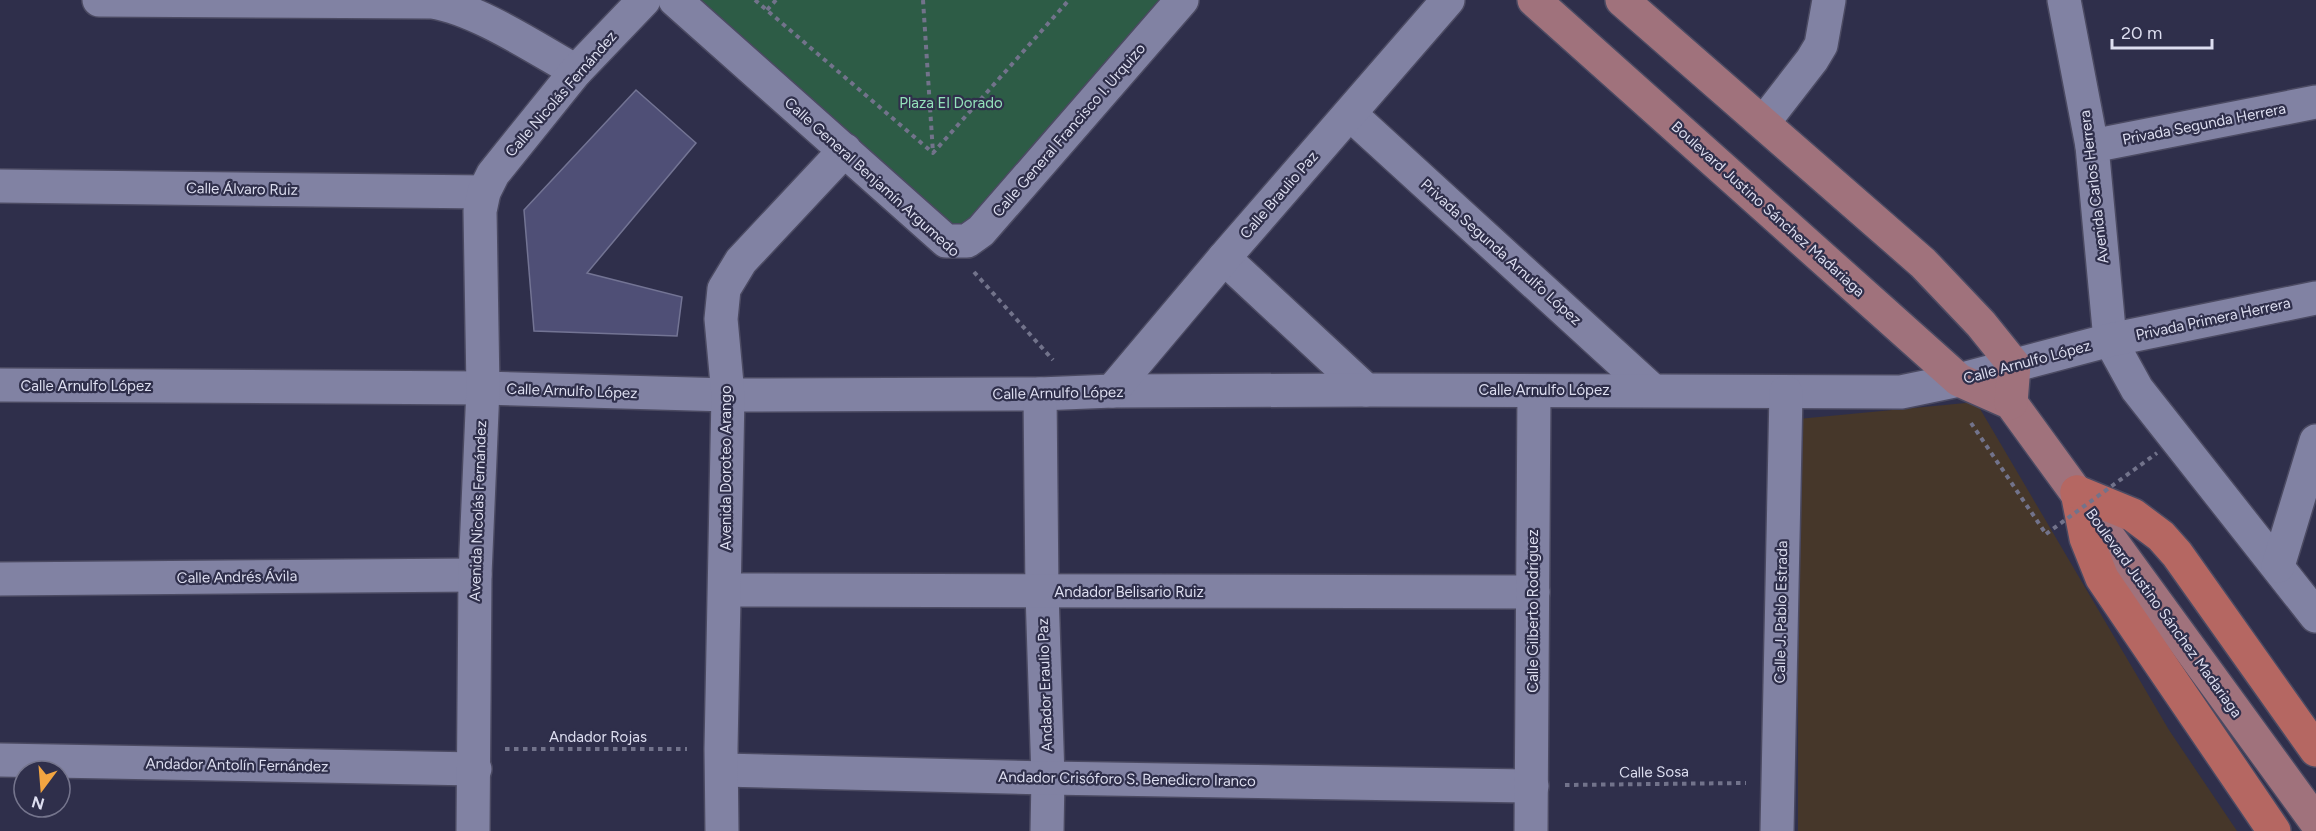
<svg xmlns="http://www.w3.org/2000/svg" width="2316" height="831" viewBox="0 0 2316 831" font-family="Figtree,sans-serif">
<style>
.education{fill:#46372a}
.green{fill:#2d5c46}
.building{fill:#4f4f76;stroke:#737494;stroke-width:1.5}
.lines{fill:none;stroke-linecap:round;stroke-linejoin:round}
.minor-casing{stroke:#4b4a62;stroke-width:36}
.major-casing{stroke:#4b4a62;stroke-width:36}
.highway-casing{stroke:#4b4a62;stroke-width:36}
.path{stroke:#72738b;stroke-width:4;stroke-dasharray:4.5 4.5;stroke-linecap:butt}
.minor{stroke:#8182a3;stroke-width:33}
.major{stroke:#a0727c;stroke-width:33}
.highway{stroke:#b56762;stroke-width:33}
.path-bridge{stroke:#72738b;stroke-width:4;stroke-dasharray:4.5 4.5;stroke-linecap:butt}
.labels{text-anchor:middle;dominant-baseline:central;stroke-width:4.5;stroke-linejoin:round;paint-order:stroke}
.street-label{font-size:15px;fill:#dddef0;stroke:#2f2f4b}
.park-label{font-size:15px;fill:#93e1ba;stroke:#2f2f4b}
</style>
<rect width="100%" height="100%" fill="#2f2f4b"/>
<polygon class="education" points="1976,402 2169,730 2237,831 1798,831 1798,419"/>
<polygon class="green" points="682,0 1176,0 965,239"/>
<polygon class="building" points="636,90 696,143 587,273 682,297 677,336 534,331 524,210"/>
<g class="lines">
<defs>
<g id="minor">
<path d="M99 0 432 2C477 9 535 48 576 71"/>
<polyline points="675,0 946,241 967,241 981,231 1182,0"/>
<polyline points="2064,0 2092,146 2110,340 2137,389 2316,616"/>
<polyline points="1350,114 1651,389"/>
<polyline points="1764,122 1812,60 1821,45 1829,0"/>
<polyline points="2092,146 2316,102"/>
<polyline points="0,186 484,192"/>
<polyline points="1224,258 1366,390"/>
<polyline points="0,385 483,388 728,395 1040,394 1112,391 1366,390 1901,392 1959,380 2110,340 2316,298"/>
<polyline points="1112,391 1224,258 1448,0"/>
<polyline points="1040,394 1042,592 1048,778 1047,831"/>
<polyline points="2278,566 2316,441"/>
<polyline points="0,579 475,575"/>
<polyline points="725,590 1533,592"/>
<polyline points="0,760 475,769"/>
<polyline points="723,770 1048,778 1532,786"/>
<polyline points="473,831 475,575 483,388 480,211 484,192 493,174 576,71 644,0"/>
<polyline points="722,831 721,749 728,395 721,319 724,289 741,261 845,150"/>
<polyline points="1531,831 1534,391"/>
<polyline points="1777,831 1786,392"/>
</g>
<g id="major">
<polyline points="1534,0 1959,380 2011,403 2316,822"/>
<polyline points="1622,0 1923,263 1981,324 2014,365 2011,403"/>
</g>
<g id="highway">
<polyline points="2077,492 2086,538 2102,578 2274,831"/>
<polyline points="2077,492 2133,515 2161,536 2177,554 2316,750"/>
</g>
</defs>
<use href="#minor" class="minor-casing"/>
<use href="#major" class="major-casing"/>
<use href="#highway" class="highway-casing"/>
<g class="path">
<polyline points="755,0 933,153 1069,0"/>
<polyline points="923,0 933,153"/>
<polyline points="767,10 776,0"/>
<polyline points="974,272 1053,360"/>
<polyline points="1971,423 2046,534"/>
<polyline points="505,749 687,749"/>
<polyline points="1565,785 1746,783"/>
</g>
<use href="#minor" class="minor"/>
<use href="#major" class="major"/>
<use href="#highway" class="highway"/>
<polyline class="path-bridge" points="2046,534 2157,453"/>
</g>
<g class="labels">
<g class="street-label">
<text transform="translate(561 94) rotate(-49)">Calle Nicolás Fernández</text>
<text transform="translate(2204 124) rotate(-11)">Privada Segunda Herrera</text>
<text transform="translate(1069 130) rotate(-49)">Calle General Francisco I. Urquizo</text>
<text transform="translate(872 177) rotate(42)">Calle General Benjamín Argumedo</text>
<text transform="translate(2094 187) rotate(-97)">Avenida Carlos Herrera</text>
<text transform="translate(242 189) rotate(1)">Calle Álvaro Ruiz</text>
<text transform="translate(1279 195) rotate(-49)">Calle Braulio Paz</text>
<text transform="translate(1768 209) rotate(42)">Boulevard Justino Sánchez Madariaga</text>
<text transform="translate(1501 252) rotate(42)">Privada Segunda Arnulfo López</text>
<text transform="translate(2213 319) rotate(-12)">Privada Primera Herrera</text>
<text transform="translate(2027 362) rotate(-15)">Calle Arnulfo López</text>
<text x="86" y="386">Calle Arnulfo López</text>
<text x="1544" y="390">Calle Arnulfo López</text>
<text transform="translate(572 391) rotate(2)">Calle Arnulfo López</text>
<text transform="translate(1058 393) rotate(-1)">Calle Arnulfo López</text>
<text transform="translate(726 468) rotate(-90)">Avenida Doroteo Arango</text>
<text transform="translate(478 511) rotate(-88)">Avenida Nicolás Fernández</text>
<text transform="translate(237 577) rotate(-1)">Calle Andrés Ávila</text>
<text x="1129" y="592">Andador Belisario Ruiz</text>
<text transform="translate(1533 611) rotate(-90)">Calle Gilberto Rodríguez</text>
<text transform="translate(1781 612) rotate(-89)">Calle J. Pablo Estrada</text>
<text transform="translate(2164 613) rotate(54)">Boulevard Justino Sánchez Madariaga</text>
<text transform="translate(1045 685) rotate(-92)">Andador Eraulio Paz</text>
<text x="598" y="737">Andador Rojas</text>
<text transform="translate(237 765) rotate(1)">Andador Antolín Fernández</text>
<text transform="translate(1654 772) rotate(-1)">Calle Sosa</text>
<text transform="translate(1127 779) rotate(1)">Andador Crisóforo S. Benedicro Iranco</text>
</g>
<g class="park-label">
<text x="951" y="103">Plaza El Dorado</text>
</g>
</g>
<g transform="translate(42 789) rotate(196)"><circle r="28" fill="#2f2f4b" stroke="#75758d" stroke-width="1.5"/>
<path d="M0-4.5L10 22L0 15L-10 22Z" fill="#f2a541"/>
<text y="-9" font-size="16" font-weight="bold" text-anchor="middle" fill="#dddef0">N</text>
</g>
<path d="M2112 39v9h100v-9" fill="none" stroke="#dddef0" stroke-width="3"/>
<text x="2121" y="39" font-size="18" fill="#dddef0" stroke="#2f2f4b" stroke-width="4.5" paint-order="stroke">20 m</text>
</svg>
